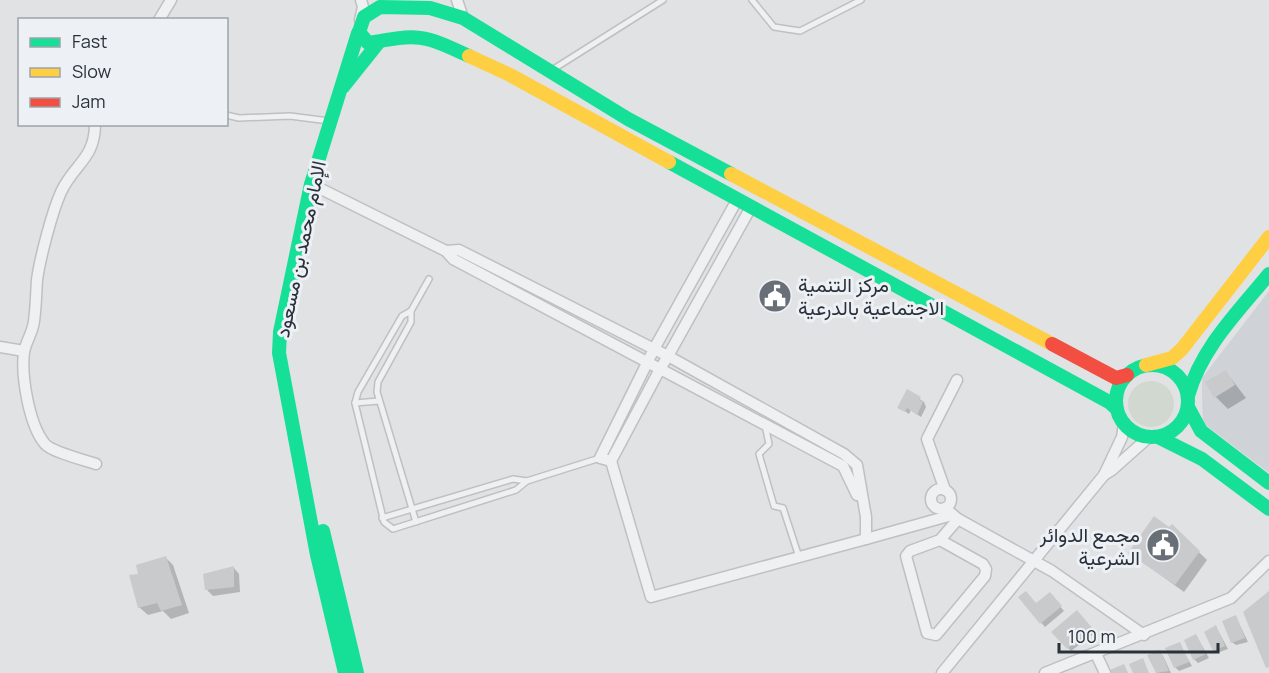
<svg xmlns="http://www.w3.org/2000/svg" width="1269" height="673" viewBox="0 0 1269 673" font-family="Manrope,Vazirmatn,sans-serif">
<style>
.built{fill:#cfd2d7}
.green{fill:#d1d8d0}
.shadow{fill:#0003}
.building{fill:#c8cacc}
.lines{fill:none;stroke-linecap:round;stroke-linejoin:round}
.lane-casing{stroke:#bec0c2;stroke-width:8}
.street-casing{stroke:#bec0c2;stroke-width:13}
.lane{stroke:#eff0f1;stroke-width:5}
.street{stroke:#eff0f1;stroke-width:10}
.fast{stroke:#16e098;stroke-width:14}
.slow{stroke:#ffcf43;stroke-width:14}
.jam{stroke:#f24e42;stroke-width:14}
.labels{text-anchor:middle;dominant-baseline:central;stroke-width:6;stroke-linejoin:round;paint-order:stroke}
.street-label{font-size:20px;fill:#29313b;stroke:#edf0f4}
.poi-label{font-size:20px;fill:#29313b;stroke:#edf0f4;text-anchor:start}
</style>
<rect width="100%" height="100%" fill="#e0e2e4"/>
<polygon class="built" points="1269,291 1269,473 1203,423 1202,396 1202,378"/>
<circle class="green" cx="1151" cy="404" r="23"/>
<g class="shadow">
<polygon points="1226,372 1246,398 1228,409 1216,397"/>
<polygon points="907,391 924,402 926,407 921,417 911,410 909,414 899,407"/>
<polygon points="1172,526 1207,560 1184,592 1130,553"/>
<polygon points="165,557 173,565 189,613 171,619 163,611 148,615 139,607 139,575"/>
<polygon points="234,568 239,574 240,592 213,596 207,590"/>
<polygon points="1020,597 1036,605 1053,598 1064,611 1045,627"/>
<polygon points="1081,616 1095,633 1071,651 1053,632"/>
<polygon points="1236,617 1248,642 1236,645 1232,642"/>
<polygon points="1216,627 1228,649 1217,653 1214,650"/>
<polygon points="1196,635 1209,658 1198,663 1194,659"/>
<polygon points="1179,644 1192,666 1179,671 1175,667"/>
<polygon points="1159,652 1163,656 1171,673 1157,673 1149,656"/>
</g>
<g class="building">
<polygon points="1226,370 1235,385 1214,398 1205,382"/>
<polygon points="907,389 921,397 919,400 923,402 917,415 907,408 905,412 897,408"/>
<polygon points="1154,516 1169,527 1172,524 1200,551 1175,585 1128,553"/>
<polygon points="166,556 182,605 161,611 157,603 138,608 129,575 138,574 136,565"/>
<polygon points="234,566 234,587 205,590 203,574"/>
<polygon points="1026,591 1036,603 1050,592 1062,606 1040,624 1018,597"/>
<polygon points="1269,591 1269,667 1266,668 1243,612"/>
<polygon points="1077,610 1093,629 1067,649 1051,632"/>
<polygon points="1236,615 1245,638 1231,643 1222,621"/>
<polygon points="1216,625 1225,646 1213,651 1204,632"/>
<polygon points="1196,634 1206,654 1193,660 1184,640"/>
<polygon points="1180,642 1189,662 1174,668 1165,648"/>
<polygon points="1160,650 1169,671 1156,673 1147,655"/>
<polygon points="1143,658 1149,673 1133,673 1129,664"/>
<polygon points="1124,664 1128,673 1112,673 1110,670"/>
</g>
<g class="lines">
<defs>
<g id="lane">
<polyline points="752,0 774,27 800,31 861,0"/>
<polyline points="552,70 663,0"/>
<polyline points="226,115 239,118 290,116 329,121"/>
<polyline points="429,279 411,311 402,316 358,392 355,403 384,522 393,529 516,490 527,481"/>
<polyline points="411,311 411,322 378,382 377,392 416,522"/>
<polyline points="355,403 379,401"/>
<polyline points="765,425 769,444 759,454 774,506 783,508 799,557"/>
<polyline points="382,518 513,479 527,481 600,458"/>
</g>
<g id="street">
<polyline points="457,0 463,18"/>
<polyline points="159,20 171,0"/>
<polyline points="360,20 363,7 361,0"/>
<path d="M95 124C95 159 74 164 61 192 52 212 40 258 37 280 36 294 36 307 34 321 33 332 26 341 24 352 21 376 29 425 45 444 52 452 84 460 96 464"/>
<polyline points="311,184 446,251 453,259 843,466 857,495"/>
<polyline points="446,251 459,250 654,349 668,356 844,454 857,465 866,517 866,539 651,597 611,461 660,369 668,356 751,207"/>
<polyline points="0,347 24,351"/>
<polyline points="611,461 600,458 654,349 737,200"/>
<polyline points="1104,475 1122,437 1124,424"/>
<circle cx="941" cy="499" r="10"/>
<polyline points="945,490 927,439 957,380"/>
<polyline points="945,508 958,519 1052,571 1144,635"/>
<polyline points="866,539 952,515"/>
<polyline points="940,540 910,551 906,556 927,633 936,635 985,576 986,569 983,564 940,540 958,519"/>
<polyline points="1096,654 1105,673"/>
<polyline points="942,673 1104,475 1112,470 1149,437"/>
<polyline points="1045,673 1231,598 1269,561"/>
</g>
</defs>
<use href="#lane" class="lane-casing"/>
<use href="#street" class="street-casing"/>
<use href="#lane" class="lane"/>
<use href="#street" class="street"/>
<g class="fast">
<path d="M469 56C422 34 419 34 368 43L359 32 364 17 380 7 430 8 463 18 628 119 731 174"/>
<polyline points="343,87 379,42"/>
<polyline points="669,162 1109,402 1117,409"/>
<circle cx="1152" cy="401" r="36"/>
<path d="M1188 396C1201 348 1238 312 1269 274"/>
<polyline points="1188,407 1201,431 1269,483"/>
<polyline points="1158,437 1202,459 1269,509"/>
<polyline points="323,531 357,673"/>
<polyline points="345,673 317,555 279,353 280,332 311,184 358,33"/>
</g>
<g class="slow">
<polyline points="469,56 510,75 669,162"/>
<polyline points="731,174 1052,344"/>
<polyline points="1146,365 1172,358 1182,349 1269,237"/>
</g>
<polyline class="jam" points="1052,344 1116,378 1127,375"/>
</g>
<defs>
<symbol id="civic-disc" viewBox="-11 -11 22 22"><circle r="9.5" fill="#696f76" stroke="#edf0f4"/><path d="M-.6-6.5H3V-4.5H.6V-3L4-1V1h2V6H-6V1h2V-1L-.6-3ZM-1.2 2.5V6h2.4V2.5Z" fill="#fff"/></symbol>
</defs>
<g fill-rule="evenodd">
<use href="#civic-disc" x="756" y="277" width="38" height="38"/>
<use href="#civic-disc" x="1144" y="526" width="38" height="38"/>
</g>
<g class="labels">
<g class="street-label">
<text transform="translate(300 249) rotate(-78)">الإمام محمد بن مسعود</text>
</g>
<g class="poi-label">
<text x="798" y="284">مركز التنمية<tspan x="798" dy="23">الاجتماعية بالدرعية</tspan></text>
<text x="1140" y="534" text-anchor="end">مجمع الدوائر<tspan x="1140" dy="23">الشرعية</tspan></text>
</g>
</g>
<rect x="18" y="18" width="210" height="108" fill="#edf0f4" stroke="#9fa4aa" stroke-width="1.5"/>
<rect x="30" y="38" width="30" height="9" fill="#16e098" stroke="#9fa4aa" stroke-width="1.5"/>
<text x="72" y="48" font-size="18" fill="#29313b">Fast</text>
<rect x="30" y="68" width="30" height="9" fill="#ffcf43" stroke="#9fa4aa" stroke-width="1.5"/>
<text x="72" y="78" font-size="18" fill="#29313b">Slow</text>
<rect x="30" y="98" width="30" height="9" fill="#f24e42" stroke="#9fa4aa" stroke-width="1.5"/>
<text x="72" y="108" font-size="18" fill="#29313b">Jam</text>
<path d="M1059 643v9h159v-9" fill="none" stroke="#29313b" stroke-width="3"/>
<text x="1068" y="643" font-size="18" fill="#29313b" stroke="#edf0f4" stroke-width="4.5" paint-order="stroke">100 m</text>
</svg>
